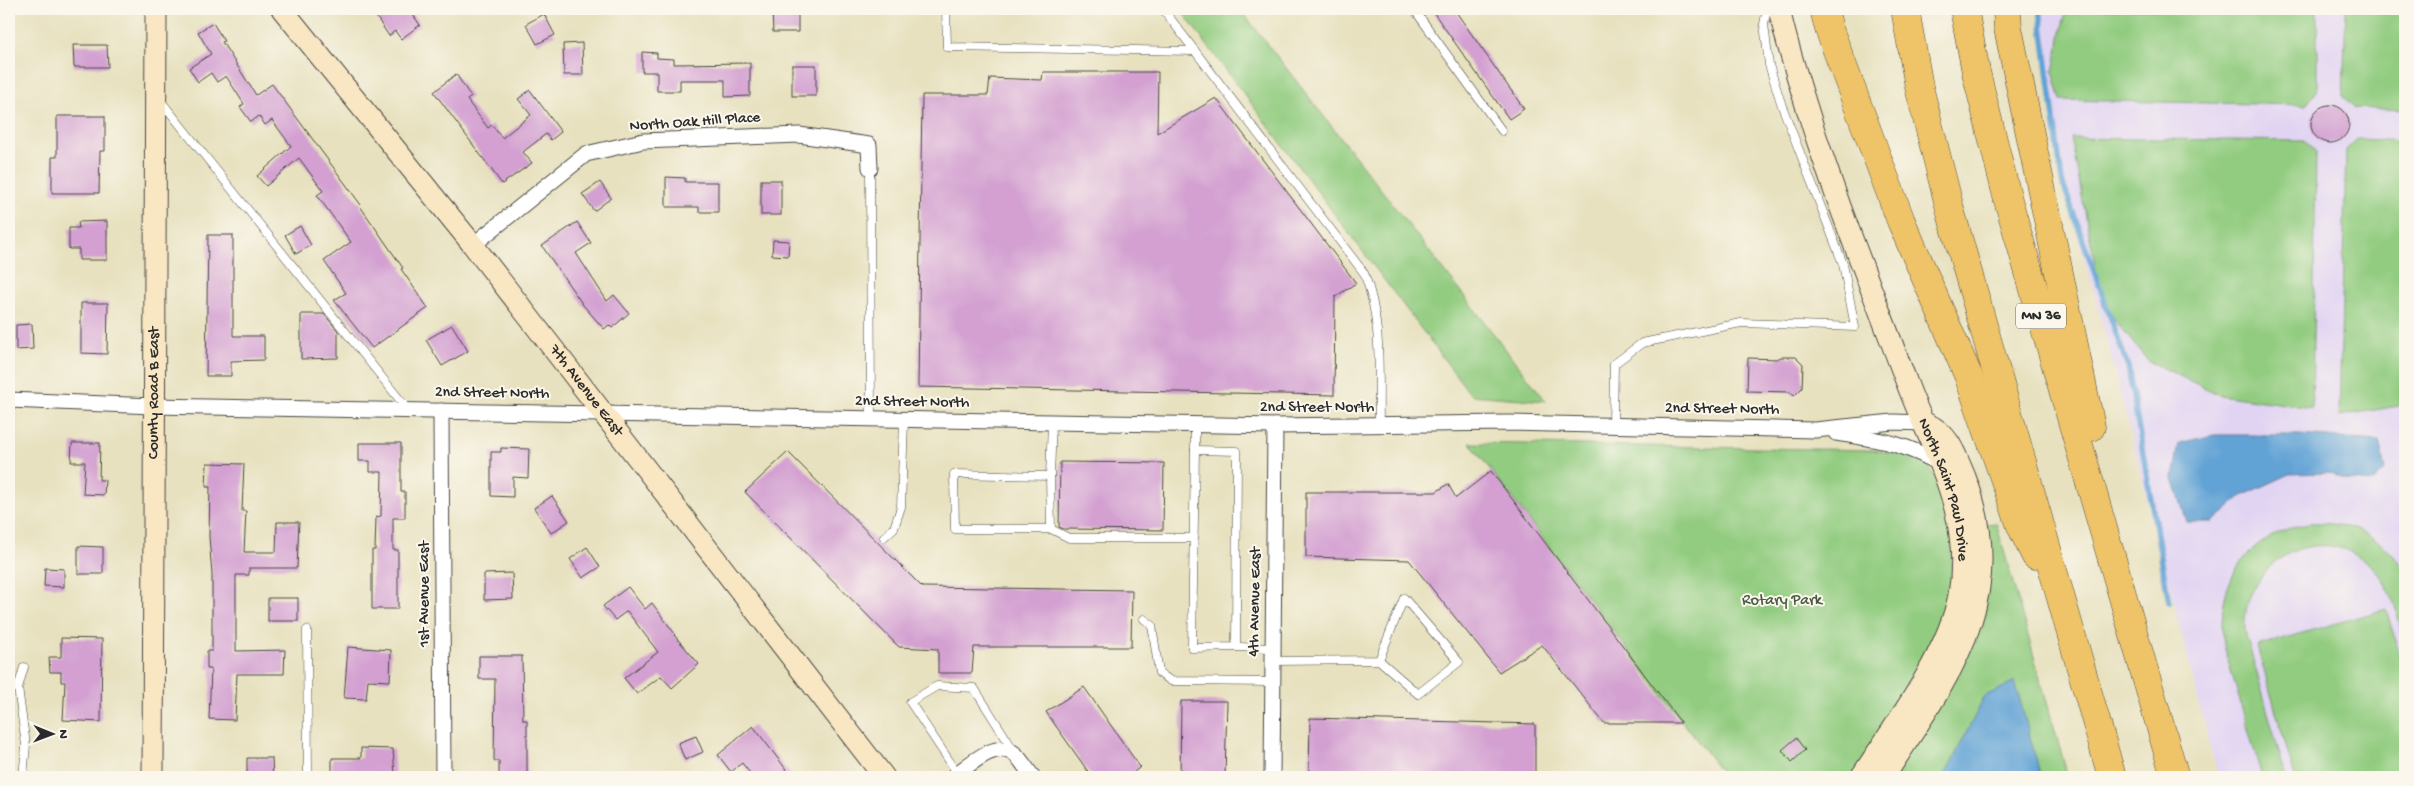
<svg xmlns="http://www.w3.org/2000/svg" width="2414" height="786" viewBox="0 0 2414 786" font-family="'Gochi Hand',sans-serif">
<style>
.built{fill:#e1d4f3}
.green{fill:#92cc80;stroke:#5e7c56}
.water{fill:#62a3d5;stroke:#466780}
.lines{fill:none;stroke-linecap:round;stroke-linejoin:round}
.stream{stroke:#62a3d5;stroke-width:5.5}
.building{fill:#d3a0d1}
.lane-casing{stroke:#474641;stroke-width:9}
.street-casing{stroke:#474641;stroke-width:17}
.secondary-casing{stroke:#474641;stroke-width:23}
.highway-casing{stroke:#474641;stroke-width:29}
.lane{stroke:#fff;stroke-width:8}
.street{stroke:#fff;stroke-width:15}
.secondary{stroke:#f9e7c3;stroke-width:21}
.highway{stroke:#efc469;stroke-width:28}
.labels{text-anchor:middle;dominant-baseline:central;stroke-width:4;stroke-linejoin:round;paint-order:stroke}
.shield{fill:#fbf7ec;stroke:#696865;stroke-width:1}
.shield-label{font-size:15px;font-weight:bold;fill:#2b2b2b}
.street-label{font-size:16px;fill:#2b2b2b;stroke:#fbf7ec}
.park-label{font-size:16px;fill:#4a5b44;stroke:#fbf7ec}
</style>
<rect width="100%" height="100%" fill="#fbf7ec"/>
<filter id="ink" filterUnits="userSpaceOnUse"><feTurbulence type="fractalNoise" baseFrequency=".02" numOctaves="2"/><feDisplacementMap in="SourceGraphic" scale="10" xChannelSelector="R" yChannelSelector="G"/><feConvolveMatrix kernelMatrix="1 2 1 2 8 2 1 2 1" color-interpolation-filters="sRGB"/></filter>
<filter id="wash" filterUnits="userSpaceOnUse"><feTurbulence type="fractalNoise" baseFrequency=".0096" numOctaves="4" result="noise"/><feDisplacementMap in="SourceGraphic" scale="20" xChannelSelector="R" yChannelSelector="G"/><feGaussianBlur stdDeviation="1.12" result="paint"/><feColorMatrix in="noise" values="0 0 0 0 0 0 0 0 0 0 0 0 0 0 0 0 0 1.4 0 .05"/><feComposite in="paint" operator="in"/></filter>
<g filter="url(#wash)">
<rect width="100%" height="100%" fill="#e7e1bf"/>
<polygon class="built" points="2040,9 2405,9 2405,777 2218,777 2100,313 2062,181"/>
<g class="green">
<polygon points="1180,9 1240,9 1546,401 1471,395"/>
<polygon points="2066,9 2317,9 2317,91 2306,105 2061,100 2053,71"/>
<polygon points="2346,9 2405,9 2405,110 2355,108 2343,95"/>
<polygon points="2071,138 2305,141 2316,154 2312,408 2220,395 2148,361 2103,306"/>
<polygon points="2357,139 2405,141 2405,405 2339,416 2346,150"/>
<polygon points="1470,443 1873,450 1910,456 1929,468 1940,484 1952,528 1951,593 1931,651 1853,777 1725,777"/>
<polygon points="1996,523 2068,777 1893,777 1985,524"/>
<path d="M2308 523C2347 521 2385 536 2405 572V644C2398 619 2394 590 2376 571 2325 515 2241 559 2245 631L2286 777H2262L2225 650C2212 586 2244 537 2308 523Z"/>
<polygon points="2386,609 2405,674 2405,777 2295,777 2257,646"/>
</g>
<g class="water">
<polygon points="2214,435 2301,435 2379,441 2385,470 2374,482 2348,480 2327,473 2290,474 2242,496 2213,522 2187,522 2173,478 2179,443"/>
<polygon points="2015,682 2041,777 1944,777 1985,696"/>
</g>
<g class="lines">
<polyline class="stream" points="2040,9 2062,181 2128,367 2169,603"/>
</g>
<g id="blocks">
<g class="building">
<polygon points="384,9 409,9 420,25 401,39 395,31 389,36 375,15"/>
<polygon points="1431,9 1454,9 1524,109 1509,119"/>
<polygon points="772,12 798,12 798,32 773,32"/>
<polygon points="544,14 555,35 537,44 526,24"/>
<polygon points="213,23 224,41 222,42 256,95 272,84 361,205 360,206 403,268 401,269 428,308 372,348 334,300 346,293 324,261 351,242 317,195 323,191 299,158 266,186 257,176 291,146 272,120 265,125 259,116 251,122 240,107 244,104 226,76 217,82 211,73 198,82 189,68 211,54 198,32"/>
<polygon points="582,43 583,75 564,75 563,44"/>
<polygon points="73,45 107,45 108,67 74,67"/>
<polygon points="642,52 657,53 657,58 674,59 674,64 750,63 750,96 725,97 725,80 680,80 680,91 657,91 657,72 642,72"/>
<rect x="792" y="65" width="24" height="31"/>
<polygon points="1043,72 1158,72 1157,133 1216,98 1356,283 1335,297 1334,395 918,387 922,95 988,95 990,78 1042,80"/>
<polygon points="456,74 471,97 467,100 488,128 492,125 502,138 531,115 518,99 530,90 561,132 551,140 546,134 523,152 532,163 502,184 434,92"/>
<circle cx="2330" cy="124" r="19"/>
<polygon points="57,116 105,116 105,151 100,151 99,193 52,193 52,157 57,157"/>
<polygon points="666,177 685,178 685,182 718,182 718,212 699,212 699,207 666,207"/>
<rect x="761" y="180" width="20" height="35"/>
<polygon points="600,182 611,198 594,211 582,194"/>
<polygon points="107,221 107,260 79,260 79,249 69,249 69,228 79,228 78,222"/>
<polygon points="577,222 591,243 576,253 607,301 614,295 629,313 612,328 609,325 604,329 583,305 542,246"/>
<polygon points="300,226 311,245 296,254 285,235"/>
<polygon points="208,235 233,235 233,336 264,336 264,360 231,361 231,376 206,376"/>
<polygon points="773,240 789,241 788,256 772,255"/>
<polygon points="81,303 108,303 107,354 81,353"/>
<polygon points="301,314 324,314 338,331 338,358 301,359"/>
<polygon points="32,324 33,349 16,350 16,325"/>
<polygon points="452,325 468,351 442,366 426,340"/>
<polygon points="1781,357 1796,357 1803,364 1802,388 1794,396 1790,392 1747,391 1748,358 1777,359"/>
<polygon points="72,443 100,443 99,480 105,480 104,495 83,494 85,462 71,462"/>
<polygon points="359,443 401,443 401,492 405,492 405,518 393,518 393,550 398,550 398,609 372,609 372,550 375,550 376,517 381,516 382,472 370,472 370,461 359,461"/>
<polygon points="501,448 529,449 528,478 513,477 513,497 491,496 491,452 501,452"/>
<polygon points="788,452 922,587 1132,590 1131,647 974,647 972,673 938,673 938,649 899,647 745,492"/>
<polygon points="1060,462 1164,463 1163,530 1064,529 1059,527"/>
<polygon points="207,463 244,464 242,511 246,511 244,552 276,552 277,522 299,522 297,568 249,568 249,575 236,575 236,651 285,650 284,674 237,674 235,720 209,719 211,669 207,669 207,651 212,651 212,575 209,536 210,487 206,487"/>
<polygon points="1491,471 1681,723 1604,723 1542,645 1499,672 1409,560 1306,557 1306,492 1436,492 1448,484 1456,498"/>
<polygon points="552,496 569,521 551,533 534,508"/>
<polygon points="78,546 103,547 103,574 78,574"/>
<polygon points="587,547 600,567 583,578 570,559"/>
<polygon points="45,568 64,569 64,587 44,586"/>
<polygon points="512,573 513,599 484,600 484,574"/>
<polygon points="628,587 645,609 652,603 675,634 674,635 699,664 672,688 661,676 637,694 624,678 658,652 627,611 615,620 603,606"/>
<rect x="268" y="598" width="30" height="23"/>
<polygon points="61,638 102,639 101,722 63,720 65,682 61,682 61,672 50,672 49,657 61,657"/>
<polygon points="348,647 391,650 390,681 368,680 366,699 344,698"/>
<polygon points="479,656 522,656 523,720 527,720 527,777 499,777 499,761 494,761 495,679 479,679"/>
<polygon points="1084,687 1140,767 1129,777 1092,777 1046,712"/>
<polygon points="1181,701 1227,701 1225,777 1180,777"/>
<polygon points="1310,718 1535,724 1535,777 1309,777"/>
<polygon points="753,726 792,777 753,777 742,763 731,772 718,755"/>
<polygon points="696,736 703,752 685,760 678,743"/>
<polygon points="1796,738 1805,750 1792,762 1782,750"/>
<polygon points="361,748 393,749 395,775 349,774 349,777 332,777 332,758 361,758"/>
<polygon points="247,758 272,758 273,777 247,777"/>
</g>
</g>
</g>
<g filter="url(#ink)">
<use href="#blocks" fill-opacity="0" stroke="#474641" stroke-width="1"/>
<g class="lines">
<defs>
<g id="lane">
<polyline points="946,9 947,47 1195,51"/>
<path d="M1163 9 1364 273C1383 321 1378 374 1379 425"/>
<polyline points="1414,9 1502,131"/>
<polyline points="161,101 408,410"/>
<polyline points="870,168 871,420"/>
<polyline points="1052,423 1050,476 954,474 955,529 1051,529 1069,538 1194,538"/>
<polyline points="1613,425 1614,364 1642,343 1741,323 1855,327 1843,264 1782,106 1769,65 1764,24 1767,9"/>
<polygon points="1195,450 1237,451 1236,647 1192,648"/>
<polyline points="1195,450 1195,425"/>
<polyline points="1050,476 1051,529"/>
<polyline points="884,537 894,528 901,507 904,420"/>
<polyline points="1144,619 1152,625 1159,673 1171,681 1272,682"/>
<polyline points="307,630 308,777"/>
<polyline points="1236,647 1273,648"/>
<polyline points="1273,661 1379,660 1418,694 1459,662 1404,598 1379,660"/>
<polyline points="958,774 910,702 937,686 974,688 1014,751"/>
<polyline points="23,777 26,745 18,688 24,667"/>
</g>
<g id="street">
<polyline points="473,245 586,154 643,141 799,135 869,145 870,168"/>
<polyline points="9,400 153,406 1275,426 1508,423 1815,430 1893,422 1924,423"/>
<polyline points="441,411 443,777"/>
<path d="M1836 433C1879 440 1903 442 1942 465"/>
<path d="M953 777C968 766 998 737 1016 755 1022 761 1027 770 1033 777"/>
<polyline points="1272,777 1275,426"/>
</g>
<g id="secondary">
<path id="s1" d="M282 9 473 245 884 777"/>
<path id="s2" d="M1779 9C1786 41 1796 73 1806 105 1834 197 1871 287 1905 378 1932 452 1973 512 1959 595 1948 655 1894 726 1861 777"/>
<path id="s3" d="M153 777 156 9"/>
<path d="M1884 777C1946 680 2013 599 1965 477 1956 456 1950 434 1927 424"/>
</g>
<g id="highway">
<polyline points="1824,9 1829,29 1901,221 1968,375 2021,526 2035,555"/>
<polyline points="1905,9 1919,87 1951,213 2112,777"/>
<polyline points="1964,9 1976,72 2008,200 2175,777"/>
<polyline points="2007,9 2008,28 2091,427"/>
</g>
</defs>
<use href="#lane" class="lane-casing"/>
<use href="#street" class="street-casing"/>
<use href="#secondary" class="secondary-casing"/>
<use href="#highway" class="highway-casing"/>
<use href="#lane" class="lane"/>
<use href="#street" class="street"/>
<use href="#secondary" class="secondary"/>
<use href="#highway" class="highway"/>
</g>
</g>
<g class="labels">
<rect class="shield" x="2016" y="303.5" width="50" height="25" rx="4"/>
<g class="shield-label">
<text x="2041" y="316">MN 36</text>
</g>
<g class="street-label">
<text transform="translate(695 123) rotate(-4)">North Oak Hill Place</text>
<text stroke="none"><textPath href="#s1" startOffset="488">7th Avenue East</textPath></text>
<text stroke="none"><textPath href="#s3" startOffset="384">County Road B East</textPath></text>
<text transform="translate(492 394) rotate(1)">2nd Street North</text>
<text transform="translate(912 403) rotate(1)">2nd Street North</text>
<text x="1317" y="408">2nd Street North</text>
<text transform="translate(1722 410) rotate(1)">2nd Street North</text>
<text stroke="none"><textPath href="#s2" startOffset="509">North Saint Paul Drive</textPath></text>
<text transform="translate(425 594) rotate(-90)">1st Avenue East</text>
<text transform="translate(1256 602) rotate(-89)">4th Avenue East</text>
</g>
<g class="park-label">
<text x="1782" y="601">Rotary Park</text>
</g>
</g>
<rect width="2414" height="786" fill="none" stroke="#fbf7ec" stroke-width="30"/>
<g transform="translate(52 734) rotate(91)" stroke="#fbf7ec" stroke-width="4" paint-order="stroke">
<path d="M0-4L9 19L0 12L-9 19Z" fill="#2b2b2b"/>
<text y="-8" font-size="14" font-weight="bold" text-anchor="middle" fill="#2b2b2b">N</text>
</g>
</svg>
